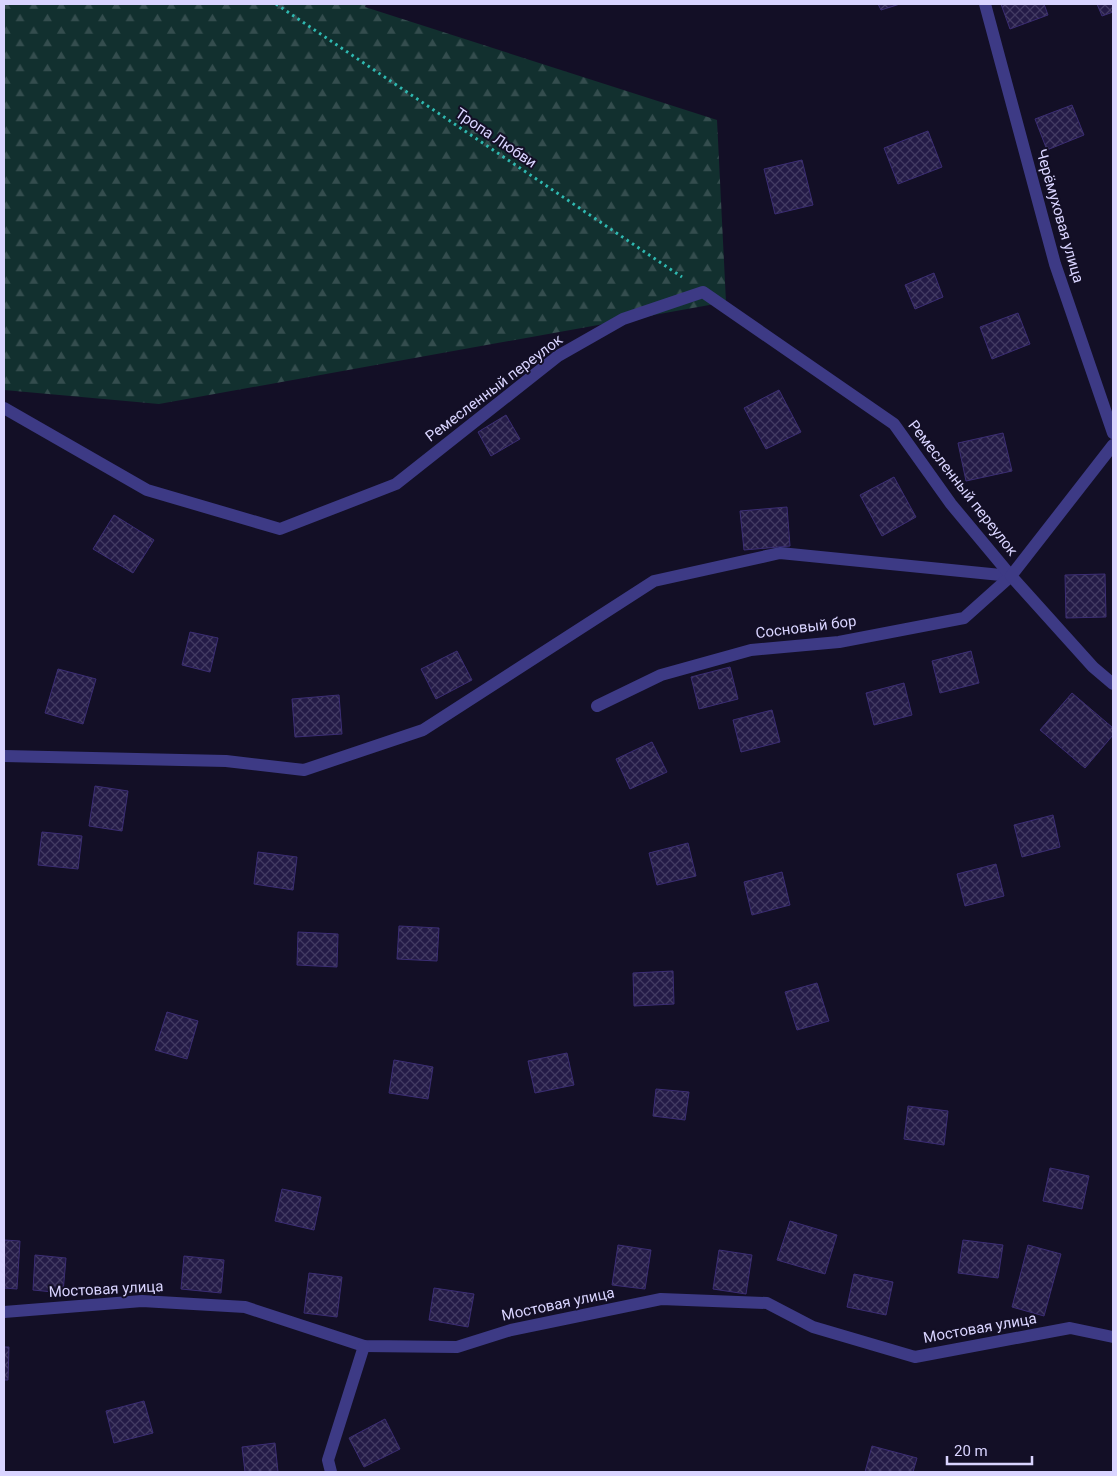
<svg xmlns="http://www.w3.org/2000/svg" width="1117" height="1476" viewBox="0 0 1117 1476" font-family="Roboto,sans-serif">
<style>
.forest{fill:url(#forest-firs)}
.building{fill:url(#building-cross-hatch);stroke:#3b2d73}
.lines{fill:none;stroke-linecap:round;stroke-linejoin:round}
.path{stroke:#2fb8b0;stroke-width:3;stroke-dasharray:2.5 4;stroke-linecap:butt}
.lane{stroke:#3d3a85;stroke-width:12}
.street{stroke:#3d3a85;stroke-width:12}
.labels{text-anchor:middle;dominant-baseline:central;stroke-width:4;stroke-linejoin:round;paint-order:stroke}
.street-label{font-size:15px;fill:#d9d4ff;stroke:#130f26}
</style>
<defs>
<pattern id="forest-firs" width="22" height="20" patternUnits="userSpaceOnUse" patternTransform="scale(1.25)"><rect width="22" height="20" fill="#12302f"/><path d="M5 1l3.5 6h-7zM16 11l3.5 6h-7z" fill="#344d4e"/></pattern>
<pattern id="building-cross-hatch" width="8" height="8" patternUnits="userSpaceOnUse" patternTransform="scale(1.25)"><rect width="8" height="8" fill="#241b47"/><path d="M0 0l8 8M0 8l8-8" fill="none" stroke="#433b63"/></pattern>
</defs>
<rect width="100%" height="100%" fill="#130f26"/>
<polygon class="forest" points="4,4 366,4 365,7 717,120 726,302 159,404 4,390"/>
<g class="building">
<polygon points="878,4 900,4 881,10"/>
<polygon points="1001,4 1044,4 1048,15 1010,29"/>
<polygon points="1097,4 1113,4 1113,12 1102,16"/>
<polygon points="1072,105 1084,135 1047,150 1035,119"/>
<polygon points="928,131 942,167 898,184 884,148"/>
<polygon points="802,160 813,205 775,214 764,169"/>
<polygon points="934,273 943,297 915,309 905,285"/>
<polygon points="1018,313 1030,344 992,359 980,327"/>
<polygon points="779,390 801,432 766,449 744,408"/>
<polygon points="506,415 520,439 491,456 478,432"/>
<polygon points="1003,433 1012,471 966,481 958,443"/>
<polygon points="894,477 916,517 882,536 860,495"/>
<polygon points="787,507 790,546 744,550 740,511"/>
<polygon points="114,515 154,540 133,573 93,549"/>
<polygon points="1105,574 1106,617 1066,618 1065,575"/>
<polygon points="190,632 218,638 210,672 182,665"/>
<polygon points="457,651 472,680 436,699 421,669"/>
<polygon points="971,651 979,683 940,693 932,661"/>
<polygon points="730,667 738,699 699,709 691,677"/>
<polygon points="58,669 96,679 83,724 45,713"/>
<polygon points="904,683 912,715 874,725 866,693"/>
<polygon points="1072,693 1113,728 1113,735 1085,768 1040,730"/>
<polygon points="339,695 342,734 295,737 292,699"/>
<polygon points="772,710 780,742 741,752 733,720"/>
<polygon points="652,742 667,772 630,789 616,759"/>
<polygon points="95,786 128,791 122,831 89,826"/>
<polygon points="1053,815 1060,847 1022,857 1014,825"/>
<polygon points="42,832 82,836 78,869 38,865"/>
<polygon points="688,843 696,876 657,885 649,853"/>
<polygon points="258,852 297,857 293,890 254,884"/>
<polygon points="996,864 1004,896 965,906 957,874"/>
<polygon points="782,872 790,905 752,915 744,882"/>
<polygon points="399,926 439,928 437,961 397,959"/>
<polygon points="298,932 338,934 337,967 297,965"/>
<polygon points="673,971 674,1004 634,1006 633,973"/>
<polygon points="817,983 829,1021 797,1030 785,992"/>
<polygon points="167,1012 198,1021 187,1059 155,1050"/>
<polygon points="567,1053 574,1085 535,1093 528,1061"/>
<polygon points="394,1060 433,1067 428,1099 389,1093"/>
<polygon points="656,1089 689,1092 685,1120 653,1116"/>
<polygon points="908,1106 948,1111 944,1145 904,1139"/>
<polygon points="1050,1168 1089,1176 1082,1209 1043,1201"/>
<polygon points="282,1189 321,1197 314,1230 275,1221"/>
<polygon points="790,1221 837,1235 825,1274 777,1260"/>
<polygon points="4,1240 20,1241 17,1289 4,1288"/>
<polygon points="963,1240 1003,1245 998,1278 958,1273"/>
<polygon points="618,1245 651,1250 645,1289 612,1285"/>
<polygon points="1028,1245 1061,1254 1044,1316 1012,1307"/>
<polygon points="719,1250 752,1255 746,1294 713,1289"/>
<polygon points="35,1255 66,1258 63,1293 33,1290"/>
<polygon points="184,1256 224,1260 221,1293 181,1289"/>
<polygon points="309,1273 342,1277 337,1317 304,1313"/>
<polygon points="854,1274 893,1282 886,1315 847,1307"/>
<polygon points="434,1288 474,1294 468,1327 429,1320"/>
<polygon points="4,1347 9,1347 8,1380 4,1380"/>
<polygon points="144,1401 153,1433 114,1443 106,1411"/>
<polygon points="385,1419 400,1449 364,1467 349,1438"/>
<polygon points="275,1443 278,1472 245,1472 242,1447"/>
<polygon points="872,1446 917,1458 913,1472 865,1472"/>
</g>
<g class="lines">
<polyline class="path" points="276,4 682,277"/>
<g class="lane">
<polyline points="985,4 1055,264 1113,433"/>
<polyline points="4,756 226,761 304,770 423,730 654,581 780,553 1011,576"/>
</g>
<g class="street">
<polyline points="4,408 147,490 280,529 396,484 558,356 623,319 703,292 894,424 951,504 1011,576 964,618 839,642 751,650 661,675 597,706"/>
<polyline points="1113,445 1011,576 1093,667 1113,684"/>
<polyline points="4,1312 142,1301 245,1307 364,1346 457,1347 511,1330 661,1299 767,1303 813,1327 915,1357 1070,1328 1113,1337"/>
<polyline points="331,1472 328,1460 364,1346"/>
</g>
</g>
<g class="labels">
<g class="street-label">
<text transform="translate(496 138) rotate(34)">Тропа Любви</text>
<text transform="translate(1060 216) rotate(74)">Черёмуховая улица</text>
<text transform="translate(494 388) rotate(-37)">Ремесленный переулок</text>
<text transform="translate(963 488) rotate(52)">Ремесленный переулок</text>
<text transform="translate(806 627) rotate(-7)">Сосновый бор</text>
<text transform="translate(106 1289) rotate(-3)">Мостовая улица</text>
<text transform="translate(558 1304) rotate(-12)">Мостовая улица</text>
<text transform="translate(980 1328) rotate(-10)">Мостовая улица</text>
</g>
</g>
<rect width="1117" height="1476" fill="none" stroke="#d9d4ff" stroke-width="10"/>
<path d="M947 1456v8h85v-8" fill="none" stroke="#d9d4ff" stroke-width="2.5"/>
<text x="954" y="1456" font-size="15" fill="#d9d4ff" stroke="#130f26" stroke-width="4" paint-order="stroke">20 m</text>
</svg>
